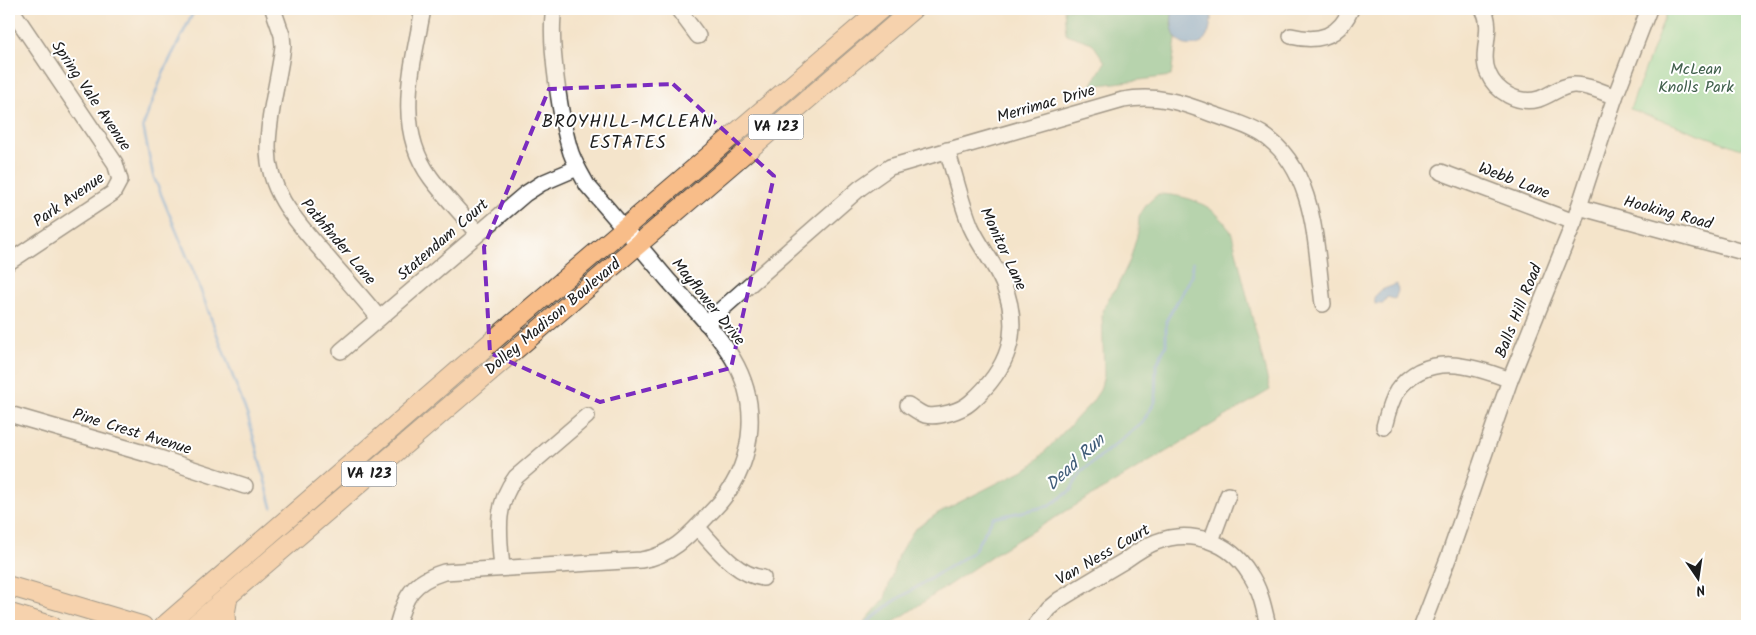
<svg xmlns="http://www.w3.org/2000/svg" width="1756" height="635" viewBox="0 0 1756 635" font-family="Kalam,sans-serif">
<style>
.green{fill:#87dfa4;stroke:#527e60}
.forest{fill:#6dbe8a;stroke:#446d53}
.water{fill:#69a0d7;stroke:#425e7a}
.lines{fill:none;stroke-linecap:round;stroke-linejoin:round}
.stream{stroke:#69a0d7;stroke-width:3}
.minor-casing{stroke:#3c3a36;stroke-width:18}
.major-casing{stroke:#3c3a36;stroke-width:21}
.minor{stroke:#fff;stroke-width:15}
.major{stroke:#f8bd89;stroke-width:19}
.marked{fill:none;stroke:#7b2cbf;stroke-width:4;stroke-dasharray:10 6;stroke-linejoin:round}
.labels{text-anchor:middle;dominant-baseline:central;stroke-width:4;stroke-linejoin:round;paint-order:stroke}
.shield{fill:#fff;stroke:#606060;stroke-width:1}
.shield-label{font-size:15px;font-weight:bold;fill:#1c1c1c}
.park-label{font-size:16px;fill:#41604c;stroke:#fff}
.street-label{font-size:16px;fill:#1c1c1c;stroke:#fff}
.neighbourhood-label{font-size:18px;letter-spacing:1px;fill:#1c1c1c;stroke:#fff}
.water-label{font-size:18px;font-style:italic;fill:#425e7a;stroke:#fff}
</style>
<rect width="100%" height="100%" fill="#fff"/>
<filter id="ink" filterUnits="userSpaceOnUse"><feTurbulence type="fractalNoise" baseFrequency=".02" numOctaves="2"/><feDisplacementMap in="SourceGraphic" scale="10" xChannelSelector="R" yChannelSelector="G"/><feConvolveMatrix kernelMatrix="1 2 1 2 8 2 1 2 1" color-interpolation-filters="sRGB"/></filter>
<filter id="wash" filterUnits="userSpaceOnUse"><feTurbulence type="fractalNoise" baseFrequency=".0096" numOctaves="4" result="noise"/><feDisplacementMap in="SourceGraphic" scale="20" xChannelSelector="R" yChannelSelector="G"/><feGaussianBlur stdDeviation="1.12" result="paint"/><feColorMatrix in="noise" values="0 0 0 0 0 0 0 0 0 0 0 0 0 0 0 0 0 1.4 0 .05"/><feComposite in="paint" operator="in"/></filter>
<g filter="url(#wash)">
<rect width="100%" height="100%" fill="#f4e4cb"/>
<polygon class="green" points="1668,9 1747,9 1747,132 1741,149 1630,109"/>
<g class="forest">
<polygon points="1064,9 1173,9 1171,24 1176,39 1171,76 1091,86 1105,62 1092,43 1066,34"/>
<path d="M1158 194C1189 195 1217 205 1232 234L1270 390 999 551 888 626H861L885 598 898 555 914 530 938 513 1031 466 1092 402 1100 390 1104 375 1102 314 1108 299 1117 287 1130 260 1138 232 1139 216 1147 204Z"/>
</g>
<g class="water">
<path d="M1173 9H1213L1209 32 1202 43C1176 54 1168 29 1173 9Z"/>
<polygon points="1397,284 1398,291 1395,299 1387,297 1383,304 1375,304 1374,297 1381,290"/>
</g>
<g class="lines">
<g class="stream">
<polyline points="195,9 164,71 143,126 153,175 196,278 248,417 272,507"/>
<polyline points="863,626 893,602 973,552 993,518 1049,506 1070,491 1082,471 1142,423 1155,402 1156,366 1166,345 1166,321 1192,276 1193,262"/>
</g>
</g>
</g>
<g filter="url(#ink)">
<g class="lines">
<defs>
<g id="minor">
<path d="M273 9 282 35 283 46C279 80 268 114 268 148 268 194 299 224 327 257 344 277 362 297 379 318"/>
<path d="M423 9C413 65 393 127 431 178 445 197 463 215 478 233"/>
<polyline points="678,9 698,36"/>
<path d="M1483 9C1495 29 1479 52 1488 73 1496 92 1518 105 1539 99 1551 95 1562 85 1574 85 1588 85 1603 92 1615 97"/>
<path d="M1291 36C1319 43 1339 37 1351 9"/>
<polyline points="1441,172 1574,222"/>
<polyline points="1579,207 1747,253"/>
<polyline points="9,262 113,193 120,180 115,163 11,9"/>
<path d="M706 323 860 188 890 167 1123 100C1156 94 1181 102 1212 114 1229 120 1247 125 1262 134 1317 170 1315 246 1323 304"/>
<polyline points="341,351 525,194 542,183 577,168"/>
<path d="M908 405C913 408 919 413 925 415 938 418 961 411 971 402 1008 369 1023 332 1003 283 995 264 980 247 971 227 961 203 955 175 947 150"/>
<polyline points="9,414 147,454 245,486"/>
<path d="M1384 427C1387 415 1390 402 1397 391 1426 351 1472 365 1510 380"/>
<path d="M697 527C716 547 734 574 763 578"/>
<polyline points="1211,541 1228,495"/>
<path d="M502 568C499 534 494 505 516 477L587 416"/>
<path d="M397 626C405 596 412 582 444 572L641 560C673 556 693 531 714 509 753 469 762 408 733 359 716 330 690 305 668 280 641 248 614 216 587 185 581 174 575 164 571 153 561 122 548 41 554 9"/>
<path d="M1035 626 1048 609 1059 600C1080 587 1102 574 1124 561 1134 554 1145 546 1156 542 1191 528 1230 542 1249 573 1260 588 1264 608 1268 626"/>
<polyline points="1422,626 1449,556 1510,380 1574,222 1615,97 1649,9"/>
</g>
<g id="major">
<polyline points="9,586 143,626"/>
<polyline points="9,613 52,626"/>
<polyline points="164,626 504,331 881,9"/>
<polyline points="193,626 913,9"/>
<polyline points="226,626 225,614 228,597"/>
</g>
</defs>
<use href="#minor" class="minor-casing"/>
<use href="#major" class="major-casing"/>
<use href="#minor" class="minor"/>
<use href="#major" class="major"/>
</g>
</g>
<path d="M0 0H1756V635H0ZM673 84 774 176 731 368 600 402 490 353 484 247 549 89Z" fill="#f4e4cb" fill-opacity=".55" fill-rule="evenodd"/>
<path class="marked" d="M673 84 774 176 731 368 600 402 490 353 484 247 549 89Z"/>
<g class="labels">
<g class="shield">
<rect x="748.5" y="114.5" width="55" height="25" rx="4"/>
<rect x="341.5" y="461.5" width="55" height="25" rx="4"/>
</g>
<g class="shield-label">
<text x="776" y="127">VA 123</text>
<text x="369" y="474">VA 123</text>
</g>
<g class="park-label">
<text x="1696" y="69">McLean<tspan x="1696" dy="18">Knolls Park</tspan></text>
</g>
<g class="street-label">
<text transform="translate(91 96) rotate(56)">Spring Vale Avenue</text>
<text transform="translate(1046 104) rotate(-16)">Merrimac Drive</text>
<text transform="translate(1514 181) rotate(21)">Webb Lane</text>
<text transform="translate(69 200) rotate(-35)">Park Avenue</text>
<text transform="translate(1668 213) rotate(15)">Hooking Road</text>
<text transform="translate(443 240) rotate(-41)">Statendam Court</text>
<text transform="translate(338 242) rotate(50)">Pathfinder Lane</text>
<text transform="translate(1003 249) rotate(65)">Monitor Lane</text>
<text transform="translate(708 302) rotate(51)">Mayflower Drive</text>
<text transform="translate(1519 311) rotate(-68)">Balls Hill Road</text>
<text transform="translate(553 317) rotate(-40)">Dolley Madison Boulevard</text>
<text transform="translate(132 432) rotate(17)">Pine Crest Avenue</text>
<text transform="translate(1103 555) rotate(-30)">Van Ness Court</text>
</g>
<g class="neighbourhood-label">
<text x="628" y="122">BROYHILL-MCLEAN<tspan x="628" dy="21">ESTATES</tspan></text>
</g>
<g class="water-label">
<text transform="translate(1076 463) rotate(-43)">Dead Run</text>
</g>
</g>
<rect width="1756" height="635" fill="none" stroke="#fff" stroke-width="30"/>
<g transform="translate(1698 578) rotate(167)" stroke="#ffffff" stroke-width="4" paint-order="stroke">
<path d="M0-4L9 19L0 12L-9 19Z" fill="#1c1c1c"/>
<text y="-8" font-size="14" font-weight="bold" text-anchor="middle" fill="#1c1c1c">N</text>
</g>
</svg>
